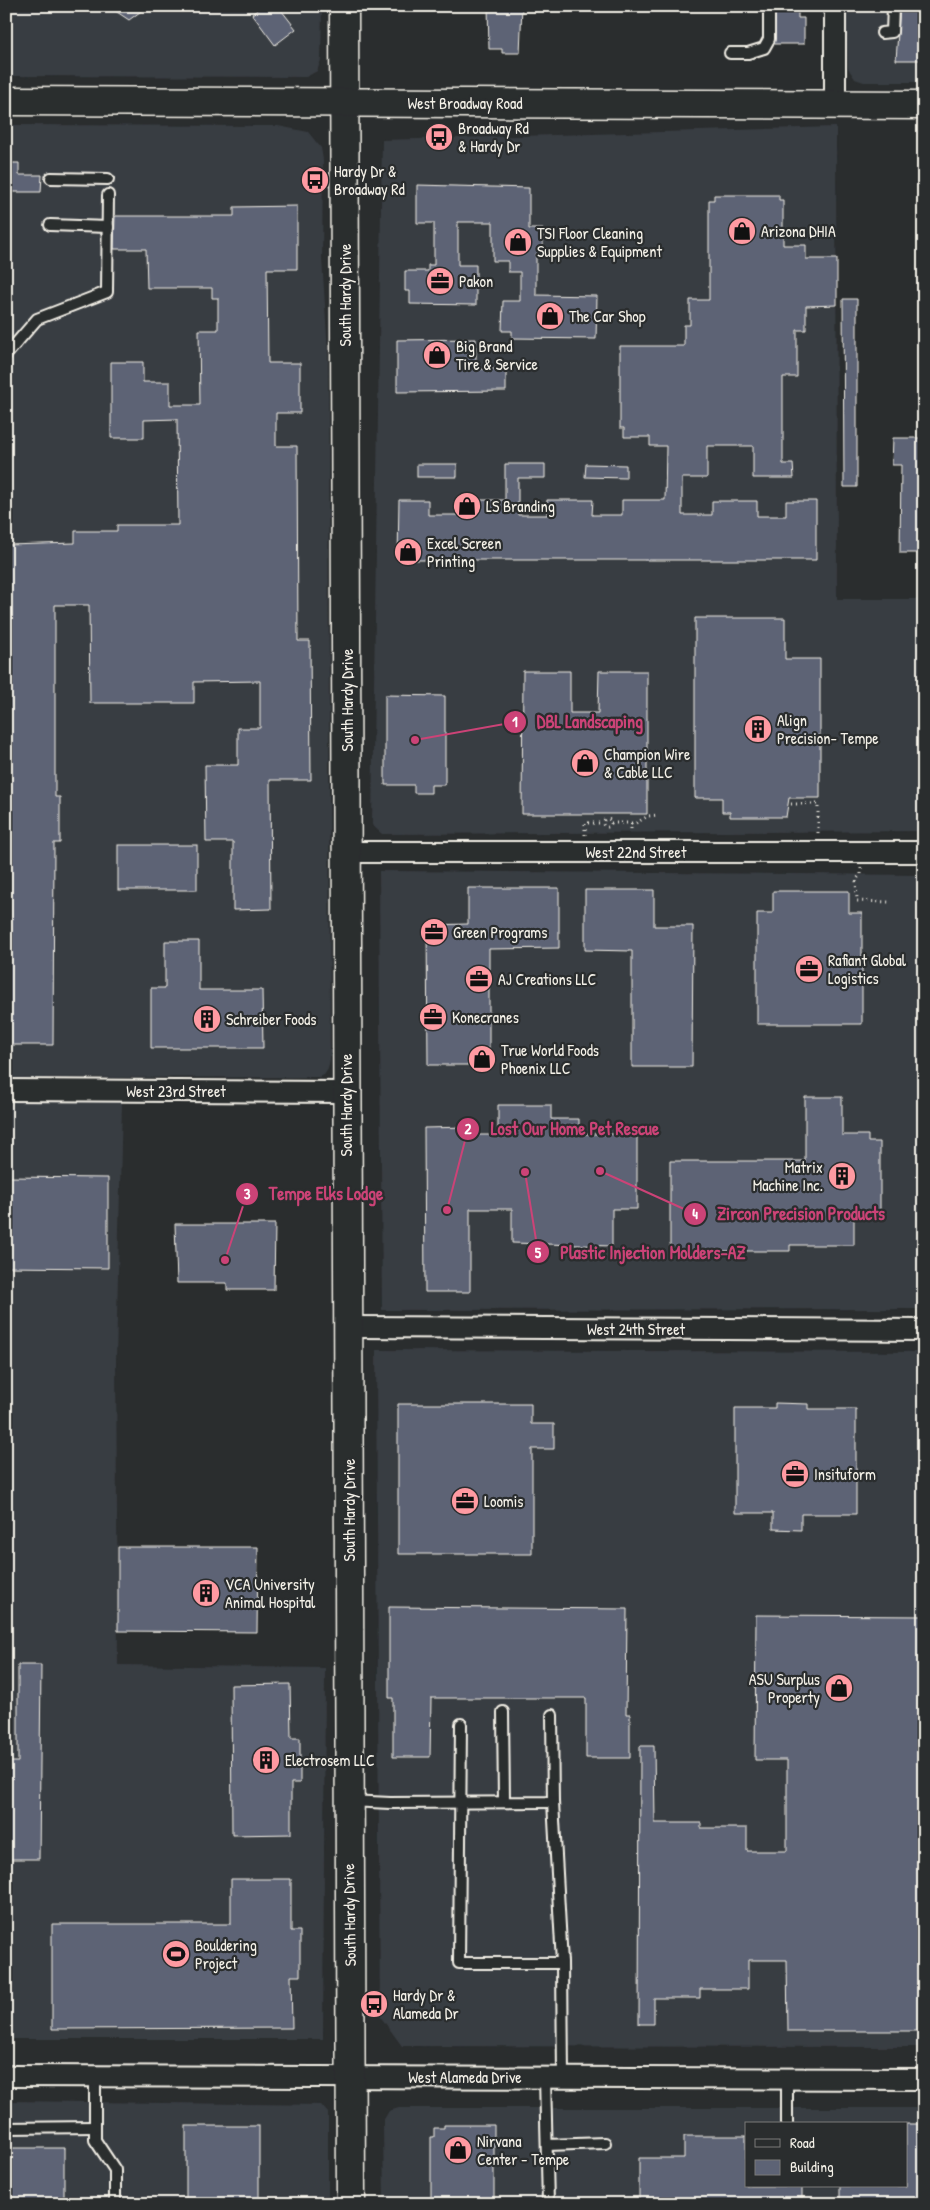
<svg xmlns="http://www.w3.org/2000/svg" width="930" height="2210" viewBox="0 0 930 2210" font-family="'Patrick Hand',sans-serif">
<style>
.built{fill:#393d43;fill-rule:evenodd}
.building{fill:#5d6375;stroke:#f4f1e8}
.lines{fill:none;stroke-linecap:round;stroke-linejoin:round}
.lane-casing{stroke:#f4f1e8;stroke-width:14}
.street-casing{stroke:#f4f1e8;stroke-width:24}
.secondary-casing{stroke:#f4f1e8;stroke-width:31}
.path{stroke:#f4f1e8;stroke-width:3;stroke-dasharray:1 4;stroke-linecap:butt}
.lane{stroke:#2a2d2e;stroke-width:10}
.street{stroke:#2a2d2e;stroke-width:20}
.secondary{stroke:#2a2d2e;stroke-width:28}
.labels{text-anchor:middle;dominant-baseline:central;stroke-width:4.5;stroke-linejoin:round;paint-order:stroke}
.street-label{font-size:16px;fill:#f4f1e8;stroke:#2a2d2e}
.poi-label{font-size:16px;fill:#f4f1e8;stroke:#2a2d2e;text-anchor:start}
.leader{fill:none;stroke:#cc4377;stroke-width:2}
.callout-dot{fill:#cc4377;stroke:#2a2d2e;stroke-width:2}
.mark-label{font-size:15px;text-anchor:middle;font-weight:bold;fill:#fff}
.callout-label{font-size:18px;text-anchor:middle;font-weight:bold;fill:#cc4377;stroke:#2a2d2e;stroke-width:4.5;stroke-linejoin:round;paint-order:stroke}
</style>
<rect width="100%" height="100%" fill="#2a2d2e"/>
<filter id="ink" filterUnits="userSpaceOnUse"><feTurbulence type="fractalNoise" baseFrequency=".02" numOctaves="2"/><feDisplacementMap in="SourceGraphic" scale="10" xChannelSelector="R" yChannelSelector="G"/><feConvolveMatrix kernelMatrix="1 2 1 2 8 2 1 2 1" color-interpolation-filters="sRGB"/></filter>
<g filter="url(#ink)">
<g class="built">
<polygon points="6,6 322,6 321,60 317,71 306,77 6,76"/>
<polygon points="846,6 924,6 924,82 864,82 855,79 848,68"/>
<polygon points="6,125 278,126 308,132 321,148 323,160 322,259 328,353 330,1059 328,1069 324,1075 319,1077 6,1078"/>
<polygon points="836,127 837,599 924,599 924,831 382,834 372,825 382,140"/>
<polygon points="379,871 924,875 924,1309 382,1310"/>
<polygon points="122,1101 116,1360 118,1665 325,1668 323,2039 6,2039 6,1102"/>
<polygon points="376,1350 924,1352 924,2047 402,2046 380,2016"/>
<polygon points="6,2101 321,2105 328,2113 328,2204 6,2204"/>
<path d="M399 2108H924V2204H384L383 2121 389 2111ZM746 2124H906V2186H746Z"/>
</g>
<g class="building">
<polygon points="108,6 148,6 129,20"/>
<polygon points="262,6 278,6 296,29 275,45 252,14"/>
<polygon points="488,6 522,6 520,53 502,53 502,49 489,49"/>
<polygon points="776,6 798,6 798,18 804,18 804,44 774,44"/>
<polygon points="900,6 923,6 923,60 896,60"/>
<polygon points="6,163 19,163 19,175 42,175 41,192 6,192"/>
<polygon points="417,185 529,188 529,229 543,229 543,254 536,254 536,295 597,296 596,339 512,338 512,331 502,331 503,301 520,301 520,272 508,272 508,261 493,261 493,222 458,222 458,265 476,265 476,305 410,304 410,291 405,291 405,271 428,271 428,265 434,265 434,223 417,223"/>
<polygon points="714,195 779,195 779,200 783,200 783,245 806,245 806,259 837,259 837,305 806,306 806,330 797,330 797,377 783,377 783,464 793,464 794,478 753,478 753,446 707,446 707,478 682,478 682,515 712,515 712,501 757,501 757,516 786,516 786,501 816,501 816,560 398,560 399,500 428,500 428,515 458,515 458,500 505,500 505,464 545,464 545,478 518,478 518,515 547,515 547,500 593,500 592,515 622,515 622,500 665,500 666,446 650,446 650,437 624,437 624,428 620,428 620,346 684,346 684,325 690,325 690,300 709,300 709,200 714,200"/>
<polygon points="297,206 297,269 267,269 268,363 300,363 300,413 276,413 276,446 297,446 298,641 310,641 311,780 270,780 271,909 233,910 233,842 206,842 205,765 238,765 238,728 260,728 260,681 194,682 194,703 90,703 89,605 55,605 55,797 60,797 60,843 54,843 53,1045 6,1045 6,851 10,689 8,545 75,543 75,531 117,531 117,525 178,525 177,419 144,420 144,438 111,438 111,362 143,362 143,382 170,382 170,405 200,405 199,330 218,330 218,298 212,298 212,288 147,288 146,249 114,249 115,216 234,216 234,207"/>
<polygon points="843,299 857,299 857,487 844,487"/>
<polygon points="476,339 476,369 506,369 506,391 397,392 397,340"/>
<polygon points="893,438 924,438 924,553 900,553 901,465 892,465"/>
<rect x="417" y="464" width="40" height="13"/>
<polygon points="586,464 626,465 626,478 585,477"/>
<polygon points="695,618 785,618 785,659 820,659 820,798 789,798 786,817 730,817 730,812 722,812 722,798 695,798"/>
<polygon points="523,671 570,671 570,713 598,713 599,671 647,671 647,814 522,814"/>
<polygon points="385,695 445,696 445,785 431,785 431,793 414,793 414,785 385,785"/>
<rect x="118" y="845" width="79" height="45"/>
<polygon points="468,888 559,888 559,948 489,949 489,1065 428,1065 427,925 468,924"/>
<polygon points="585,890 654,890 654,926 693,926 692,1067 632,1067 632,951 585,950"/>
<polygon points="773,891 849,891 849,913 862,913 862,1024 757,1024 757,913 773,913"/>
<polygon points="165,941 199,941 199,990 262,990 263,1048 151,1048 151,988 165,988"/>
<polygon points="805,1097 842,1097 842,1135 868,1135 868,1142 880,1142 880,1211 854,1211 854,1245 790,1245 790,1251 670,1251 670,1161 805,1161"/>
<polygon points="498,1105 551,1105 551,1119 579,1119 579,1134 637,1134 637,1209 612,1209 612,1246 512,1243 512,1209 470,1209 470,1292 425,1292 424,1128 470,1127 470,1135 498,1135"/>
<polygon points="6,1177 108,1178 108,1268 6,1267"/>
<polygon points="175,1224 275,1224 274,1290 227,1290 227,1283 177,1283"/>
<polygon points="775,1403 808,1404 808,1409 856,1409 856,1514 801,1514 801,1530 773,1529 773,1513 735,1513 735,1408 775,1408"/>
<polygon points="398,1404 531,1404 531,1424 554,1424 554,1449 532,1449 532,1554 398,1554"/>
<polygon points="118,1547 258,1547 257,1632 118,1631"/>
<polygon points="389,1607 627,1609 626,1714 630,1714 630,1758 586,1758 586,1698 431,1698 430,1757 393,1757 393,1698 389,1698"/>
<polygon points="756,1615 924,1616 924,2031 788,2031 787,1960 748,1960 748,1989 700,1989 700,1998 654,1998 654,2024 639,2024 640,1746 654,1746 655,1823 701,1823 701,1828 747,1828 747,1851 787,1851 787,1760 755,1760"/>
<polygon points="18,1665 41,1665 39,1859 6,1859 6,1762 18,1762"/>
<polygon points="290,1684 291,1738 300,1738 300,1783 291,1783 291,1834 232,1835 231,1685"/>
<polygon points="231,1879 291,1879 291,1931 300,1931 300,1976 291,1976 292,2028 52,2029 52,1924 231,1924"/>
<polygon points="906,2124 924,2124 924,2204 840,2204 840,2186 906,2186"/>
<polygon points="444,2125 494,2125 494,2204 431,2204 431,2137 434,2137 434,2128 444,2128"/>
<rect x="186" y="2126" width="73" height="78"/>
<polygon points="684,2136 746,2136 746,2186 802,2186 802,2204 639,2204 639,2158 684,2158"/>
<rect x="6" y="2148" width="58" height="56"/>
</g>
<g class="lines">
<defs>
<g id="lane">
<polyline points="882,33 892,32 893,6"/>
<polyline points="730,53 748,53 764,48 769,39 769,6"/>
<polyline points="51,178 108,179"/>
<polyline points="50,225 108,227"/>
<polyline points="6,355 37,319 107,292 108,195"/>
<polyline points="503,1712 504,1801"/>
<polyline points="461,1724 459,1963 562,1963"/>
<polyline points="350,1801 390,1803 553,1802 552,1715"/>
<polyline points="553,1802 562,1963 563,2077"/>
<polyline points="95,2076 95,2140 115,2170 115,2204"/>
<polyline points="545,2077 548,2204"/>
<polyline points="787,2078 787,2124"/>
<polyline points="6,2128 95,2127"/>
<polyline points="547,2145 605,2143"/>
</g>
<g id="street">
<polyline points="835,6 835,104"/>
<polyline points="348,852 924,852"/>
<polyline points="6,1090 346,1092"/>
<polyline points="349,1327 924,1330"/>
<polyline points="6,2076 924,2079"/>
</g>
<g id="secondary">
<polyline points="344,6 351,2204"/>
<polyline points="6,101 924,105"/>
</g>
</defs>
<use href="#lane" class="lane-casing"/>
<use href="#street" class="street-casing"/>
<use href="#secondary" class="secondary-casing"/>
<g class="path">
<polyline points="791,804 818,804 818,835"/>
<circle cx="607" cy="823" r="4"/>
<polyline points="611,823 636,823 648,816 658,815"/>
<polyline points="631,823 631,835"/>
<polyline points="585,835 585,823 603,823"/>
<polyline points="861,868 861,874 856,880 857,901 889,902"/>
</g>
<use href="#lane" class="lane"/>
<use href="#street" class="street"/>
<use href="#secondary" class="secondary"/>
</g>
</g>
<defs>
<symbol id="bus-disc" viewBox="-11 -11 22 22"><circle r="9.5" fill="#ff9aa2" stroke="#2a2d2e"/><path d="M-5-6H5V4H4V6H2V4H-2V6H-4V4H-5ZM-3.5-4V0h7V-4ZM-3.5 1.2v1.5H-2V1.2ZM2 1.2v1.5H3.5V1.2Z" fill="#111"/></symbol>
<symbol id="shop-disc" viewBox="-11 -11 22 22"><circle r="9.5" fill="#ff9aa2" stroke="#2a2d2e"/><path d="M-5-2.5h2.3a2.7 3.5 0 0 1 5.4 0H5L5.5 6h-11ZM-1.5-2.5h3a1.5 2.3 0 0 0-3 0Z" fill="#111"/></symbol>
<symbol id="office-disc" viewBox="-11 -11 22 22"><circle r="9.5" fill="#ff9aa2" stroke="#2a2d2e"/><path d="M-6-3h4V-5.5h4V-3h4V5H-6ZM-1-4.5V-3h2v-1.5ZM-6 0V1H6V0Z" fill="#111"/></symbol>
<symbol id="building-disc" viewBox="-11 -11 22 22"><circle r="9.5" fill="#ff9aa2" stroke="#2a2d2e"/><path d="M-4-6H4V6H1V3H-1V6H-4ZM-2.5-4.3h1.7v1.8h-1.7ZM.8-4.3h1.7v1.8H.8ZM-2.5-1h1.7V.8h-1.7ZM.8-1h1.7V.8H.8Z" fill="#111"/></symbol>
<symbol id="stadium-disc" viewBox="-11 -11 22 22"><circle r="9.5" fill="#ff9aa2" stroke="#2a2d2e"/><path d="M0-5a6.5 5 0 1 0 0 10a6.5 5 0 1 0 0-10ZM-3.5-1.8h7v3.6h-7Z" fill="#111"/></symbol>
</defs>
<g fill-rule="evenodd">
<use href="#bus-disc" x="423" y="121" width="32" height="32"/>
<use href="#bus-disc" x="299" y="164" width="32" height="32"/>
<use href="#shop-disc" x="726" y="215" width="32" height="32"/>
<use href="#shop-disc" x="502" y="226" width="32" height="32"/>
<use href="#office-disc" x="424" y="265" width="32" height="32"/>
<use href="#shop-disc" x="534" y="300" width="32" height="32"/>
<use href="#shop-disc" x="421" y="339" width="32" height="32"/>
<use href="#shop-disc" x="451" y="490" width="32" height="32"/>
<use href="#shop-disc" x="392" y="536" width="32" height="32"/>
<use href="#building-disc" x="742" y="713" width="32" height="32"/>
<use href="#shop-disc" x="569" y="747" width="32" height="32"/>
<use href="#office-disc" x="418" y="916" width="32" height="32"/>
<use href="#office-disc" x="793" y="953" width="32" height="32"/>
<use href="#office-disc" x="463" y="963" width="32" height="32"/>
<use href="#office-disc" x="417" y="1001" width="32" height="32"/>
<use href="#building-disc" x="191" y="1003" width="32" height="32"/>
<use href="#shop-disc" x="466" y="1043" width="32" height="32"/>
<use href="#building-disc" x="826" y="1160" width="32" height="32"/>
<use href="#office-disc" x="779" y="1458" width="32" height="32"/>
<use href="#office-disc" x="449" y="1485" width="32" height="32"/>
<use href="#building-disc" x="190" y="1577" width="32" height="32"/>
<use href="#shop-disc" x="823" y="1672" width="32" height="32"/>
<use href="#building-disc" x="250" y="1744" width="32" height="32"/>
<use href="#stadium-disc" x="160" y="1938" width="32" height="32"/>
<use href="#bus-disc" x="358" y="1988" width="32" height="32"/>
<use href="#shop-disc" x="442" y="2134" width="32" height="32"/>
</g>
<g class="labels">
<g class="street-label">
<text x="465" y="103">West Broadway Road</text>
<text transform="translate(345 295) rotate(-90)">South Hardy Drive</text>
<text transform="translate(347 700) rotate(-90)">South Hardy Drive</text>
<text x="636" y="852">West 22nd Street</text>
<text x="176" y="1091">West 23rd Street</text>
<text transform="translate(346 1105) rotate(-90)">South Hardy Drive</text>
<text x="636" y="1329">West 24th Street</text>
<text transform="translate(349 1510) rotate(-90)">South Hardy Drive</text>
<text transform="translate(349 1915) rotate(-91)">South Hardy Drive</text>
<text x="465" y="2077">West Alameda Drive</text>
</g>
<g class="poi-label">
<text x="458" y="128">Broadway Rd<tspan x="458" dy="18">&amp; Hardy Dr</tspan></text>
<text x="334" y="171">Hardy Dr &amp;<tspan x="334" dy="18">Broadway Rd</tspan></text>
<text x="761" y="231">Arizona DHIA</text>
<text x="537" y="233">TSI Floor Cleaning<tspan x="537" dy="18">Supplies &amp; Equipment</tspan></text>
<text x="459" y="281">Pakon</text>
<text x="569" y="316">The Car Shop</text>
<text x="456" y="346">Big Brand<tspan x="456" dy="18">Tire &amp; Service</tspan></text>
<text x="486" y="506">LS Branding</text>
<text x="427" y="543">Excel Screen<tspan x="427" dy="18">Printing</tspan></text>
<text x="777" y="720">Align<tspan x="777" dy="18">Precision- Tempe</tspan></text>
<text x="604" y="754">Champion Wire<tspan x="604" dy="18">&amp; Cable LLC</tspan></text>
<text x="453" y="932">Green Programs</text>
<text x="828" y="960">Rafiant Global<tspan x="828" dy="18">Logistics</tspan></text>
<text x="498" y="979">AJ Creations LLC</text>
<text x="452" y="1017">Konecranes</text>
<text x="226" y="1019">Schreiber Foods</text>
<text x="501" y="1050">True World Foods<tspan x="501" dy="18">Phoenix LLC</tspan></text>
<text x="823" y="1167" text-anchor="end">Matrix<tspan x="823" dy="18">Machine Inc.</tspan></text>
<text x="814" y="1474">Insituform</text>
<text x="484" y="1501">Loomis</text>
<text x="225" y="1584">VCA University<tspan x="225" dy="18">Animal Hospital</tspan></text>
<text x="820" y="1679" text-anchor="end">ASU Surplus<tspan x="820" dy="18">Property</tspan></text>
<text x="285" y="1760">Electrosem LLC</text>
<text x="195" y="1945">Bouldering<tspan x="195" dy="18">Project</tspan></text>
<text x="393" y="1995">Hardy Dr &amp;<tspan x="393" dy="18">Alameda Dr</tspan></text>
<text x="477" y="2141">Nirvana<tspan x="477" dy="18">Center - Tempe</tspan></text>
</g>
</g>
<path class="leader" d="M415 740L515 722M447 1210L468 1129M225 1260L247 1194M600 1171L695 1214M525 1172L538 1252"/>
<g class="callout-dot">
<circle cx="415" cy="740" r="5"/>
<circle cx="447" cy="1210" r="5"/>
<circle cx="225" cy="1260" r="5"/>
<circle cx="600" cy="1171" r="5"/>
<circle cx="525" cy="1172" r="5"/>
<circle cx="515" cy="722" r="12"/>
<circle cx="468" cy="1129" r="12"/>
<circle cx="247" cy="1194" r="12"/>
<circle cx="695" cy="1214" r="12"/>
<circle cx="538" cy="1252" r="12"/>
</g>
<g class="mark-label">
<text x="515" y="727">1</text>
<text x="468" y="1134">2</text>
<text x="247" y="1199">3</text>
<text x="695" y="1219">4</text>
<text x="538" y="1258">5</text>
</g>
<g class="callout-label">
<text x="590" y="728">DBL Landscaping</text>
<text x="575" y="1135">Lost Our Home Pet Rescue</text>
<text x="326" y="1200">Tempe Elks Lodge</text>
<text x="801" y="1220">Zircon Precision Products</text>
<text x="653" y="1259">Plastic Injection Molders-AZ</text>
</g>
<rect width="930" height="2210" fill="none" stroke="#2a2d2e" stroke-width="25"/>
<rect x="12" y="12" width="905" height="2185" fill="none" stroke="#f4f1e8" stroke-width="2" filter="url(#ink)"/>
<rect x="745" y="2122" width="162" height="65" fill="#2a2d2e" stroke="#7b7b78"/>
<rect x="755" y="2139" width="25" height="8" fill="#2a2d2e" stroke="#7b7b78"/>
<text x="790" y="2148" font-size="15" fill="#f4f1e8">Road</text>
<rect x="755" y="2160" width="25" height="15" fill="#5d6375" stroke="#7b7b78"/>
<text x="790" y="2172" font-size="15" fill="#f4f1e8">Building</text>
</svg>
